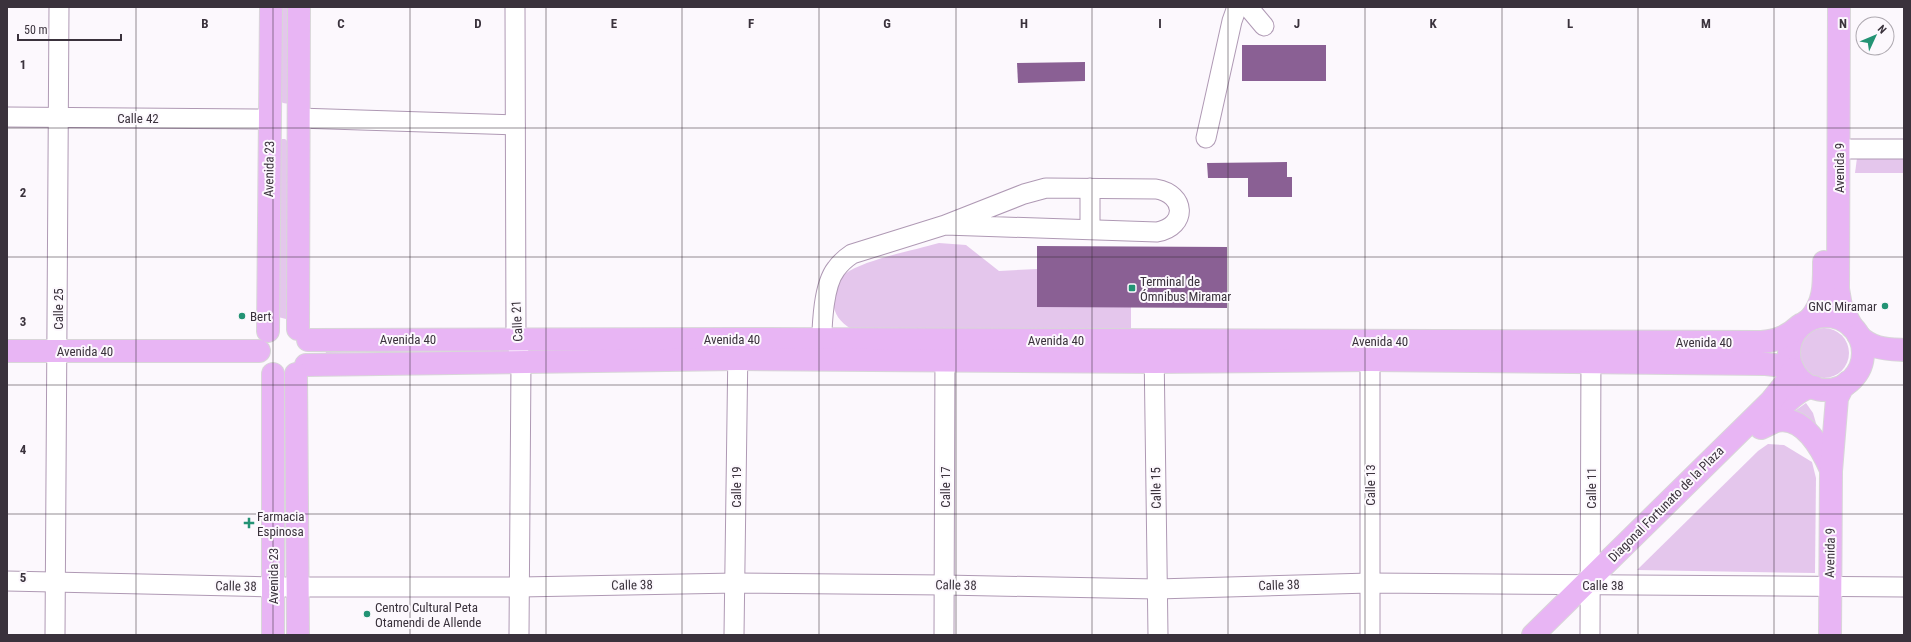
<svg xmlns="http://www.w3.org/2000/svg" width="1911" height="642" viewBox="0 0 1911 642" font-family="'Roboto Condensed',sans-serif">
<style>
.green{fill:#e4c6ec}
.building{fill:#8a6094}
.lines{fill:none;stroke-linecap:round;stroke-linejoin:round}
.minor-casing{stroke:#af99b4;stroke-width:21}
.major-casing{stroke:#d8d6d8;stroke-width:24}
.minor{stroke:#fff;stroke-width:19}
.major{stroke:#e8b5f4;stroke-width:22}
.grid{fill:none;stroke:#3a323c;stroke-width:1;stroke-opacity:0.55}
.poi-dot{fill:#239374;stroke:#fcf8fd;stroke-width:1.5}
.labels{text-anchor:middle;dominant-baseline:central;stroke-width:4;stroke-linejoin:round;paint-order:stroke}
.street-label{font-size:13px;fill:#3a323c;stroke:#fcf8fd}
.poi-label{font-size:13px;fill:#3a323c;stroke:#fcf8fd;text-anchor:start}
.grid-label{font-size:13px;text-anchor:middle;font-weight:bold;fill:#3a323c;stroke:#fcf8fd;stroke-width:4;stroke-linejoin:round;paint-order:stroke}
</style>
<rect width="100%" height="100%" fill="#fcf8fd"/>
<g class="green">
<path d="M277 7H292L289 103C283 105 280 101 275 96Z"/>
<polygon points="282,139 285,139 291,144 289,318 286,319 278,317 278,144"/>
<polygon points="1857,158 1904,158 1904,173 1855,173"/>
<path d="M939 243 966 245 999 271 1037 269 1131 307V334L851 329C840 322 834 314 833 302 833 292 838 280 845 274 863 260 915 250 939 243Z"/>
<circle cx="1824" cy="353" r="25"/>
<polygon points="325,350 505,350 326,353"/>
<polygon points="1806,403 1813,413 1818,430 1789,415"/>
<polygon points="1768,444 1784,445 1812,462 1816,478 1815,573 1637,570 1758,451"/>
</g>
<g class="building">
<rect x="1242" y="45" width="84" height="36"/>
<polygon points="1085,62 1085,81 1018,83 1017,63"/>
<polygon points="1287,162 1287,177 1292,177 1292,197 1248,197 1248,178 1208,178 1207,163"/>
<polygon points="1037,246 1227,247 1227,308 1037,307"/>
</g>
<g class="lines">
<defs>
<g id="minor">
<polyline points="515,7 516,339 521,362 519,635"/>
<polyline points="1248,7 1264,26"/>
<polyline points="7,117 270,119"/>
<polyline points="298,118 515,125"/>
<polyline points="1206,138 1232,21 1237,7"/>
<polyline points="1839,149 1904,149"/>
<polyline points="1090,188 1090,229"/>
<polyline points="1154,348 1158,635"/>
<path d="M821 354C822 331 822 287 836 269 841 262 846 258 852 254L945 225 1024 194 1046 188 1156 189C1186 194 1188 226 1157 232L945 225"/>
<polyline points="7,581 273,587 520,587 736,583 944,585 1157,589 1370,583 1904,587"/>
<polyline points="55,635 59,7"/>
<polyline points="734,635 738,344"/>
<polyline points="944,635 945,346"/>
<polyline points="1370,635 1370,360 1378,349"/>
<polyline points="1590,635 1591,347"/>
</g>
<g id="major">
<polyline points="1839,7 1838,289 1841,306 1852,327"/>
<circle cx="1826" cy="353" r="37"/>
<path d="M1810 319C1825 302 1824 283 1824 262"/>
<polyline points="298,329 299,7"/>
<polyline points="268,331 271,7"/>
<path d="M1858 335C1871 349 1886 349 1904 350"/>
<path d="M308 340 738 339 1761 342C1777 341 1788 336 1800 325"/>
<polyline points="7,351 259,351"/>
<polyline points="306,365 737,359 1155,362 1370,360 1766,364 1792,367"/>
<polyline points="296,374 298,635"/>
<path d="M1774 415C1784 405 1799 387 1814 387"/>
<path d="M1761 428C1766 426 1771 423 1776 421 1803 414 1822 449 1831 470"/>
<polyline points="273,635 273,374"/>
<polyline points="1533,635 1771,401 1788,380 1793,369"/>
<polyline points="1830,635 1831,471 1837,398 1842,388 1848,382"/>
</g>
</defs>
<use href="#minor" class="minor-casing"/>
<use href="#major" class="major-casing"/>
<use href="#minor" class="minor"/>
<use href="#major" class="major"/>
</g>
<path class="grid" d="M136 7V635M273 7V635M410 7V635M546 7V635M682 7V635M819 7V635M956 7V635M1092 7V635M1228 7V635M1365 7V635M1502 7V635M1638 7V635M1774 7V635M7 128H1904M7 257H1904M7 385H1904M7 514H1904"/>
<g class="poi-dot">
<rect x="1128" y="284" width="8" height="8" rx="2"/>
<circle cx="1885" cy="306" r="4"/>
<circle cx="242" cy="316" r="4"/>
<path d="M247 517h4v4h4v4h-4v4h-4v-4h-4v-4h4z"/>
<circle cx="367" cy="614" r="4"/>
</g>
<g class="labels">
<g class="street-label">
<text x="138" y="118">Calle 42</text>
<text transform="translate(1839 168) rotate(-90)">Avenida 9</text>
<text transform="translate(269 169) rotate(-89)">Avenida 23</text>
<text transform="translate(58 309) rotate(-90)">Calle 25</text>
<text transform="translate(517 321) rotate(-93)">Calle 21</text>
<text x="408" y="339">Avenida 40</text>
<text x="732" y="339">Avenida 40</text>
<text x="1056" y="340">Avenida 40</text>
<text x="1380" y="341">Avenida 40</text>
<text x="1704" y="342">Avenida 40</text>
<text x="85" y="351">Avenida 40</text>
<text transform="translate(1370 485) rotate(-90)">Calle 13</text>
<text transform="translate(736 487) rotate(-90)">Calle 19</text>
<text transform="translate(945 487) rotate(-90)">Calle 17</text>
<text transform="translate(1156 488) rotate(-91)">Calle 15</text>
<text transform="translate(1591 488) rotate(-90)">Calle 11</text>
<text transform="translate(1666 504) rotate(-45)">Diagonal Fortunato de la Plaza</text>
<text transform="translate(1830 553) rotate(-89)">Avenida 9</text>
<text transform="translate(273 576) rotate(-90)">Avenida 23</text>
<text transform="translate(632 585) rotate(-1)">Calle 38</text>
<text transform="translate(956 585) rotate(1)">Calle 38</text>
<text transform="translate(1279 585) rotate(-2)">Calle 38</text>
<text x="1603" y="585">Calle 38</text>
<text transform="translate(236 586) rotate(1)">Calle 38</text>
</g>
<g class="poi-label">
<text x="1140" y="281">Terminal de<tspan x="1140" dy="15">Ómnibus Miramar</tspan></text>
<text x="1877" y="306" text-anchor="end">GNC Miramar</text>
<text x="250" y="316">Bert</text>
<text x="257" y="516">Farmacia<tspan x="257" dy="15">Espinosa</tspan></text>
<text x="375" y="607">Centro Cultural Peta<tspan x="375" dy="15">Otamendi de Allende</tspan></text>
</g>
</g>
<g class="grid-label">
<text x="205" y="28">B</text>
<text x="341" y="28">C</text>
<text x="478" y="28">D</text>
<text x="614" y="28">E</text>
<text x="751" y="28">F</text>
<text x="887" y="28">G</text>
<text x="1024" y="28">H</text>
<text x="1160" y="28">I</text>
<text x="1297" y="28">J</text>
<text x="1433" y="28">K</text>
<text x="1570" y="28">L</text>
<text x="1706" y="28">M</text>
<text x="1843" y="28">N</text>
<text x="23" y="69">1</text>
<text x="23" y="197">2</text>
<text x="23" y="326">3</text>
<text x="23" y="454">4</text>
<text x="23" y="582">5</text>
</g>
<rect width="1911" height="642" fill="none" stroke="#3a323c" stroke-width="16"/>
<g transform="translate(1875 36) rotate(46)"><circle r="19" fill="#fcf8fd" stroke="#aea9b0"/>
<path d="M0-3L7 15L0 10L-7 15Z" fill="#239374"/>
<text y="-6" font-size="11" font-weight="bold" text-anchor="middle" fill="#3a323c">N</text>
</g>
<path d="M18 34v6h103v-6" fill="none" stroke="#3a323c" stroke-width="2"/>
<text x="24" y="34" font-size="12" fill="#3a323c" stroke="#fcf8fd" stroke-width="3" paint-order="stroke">50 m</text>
</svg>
